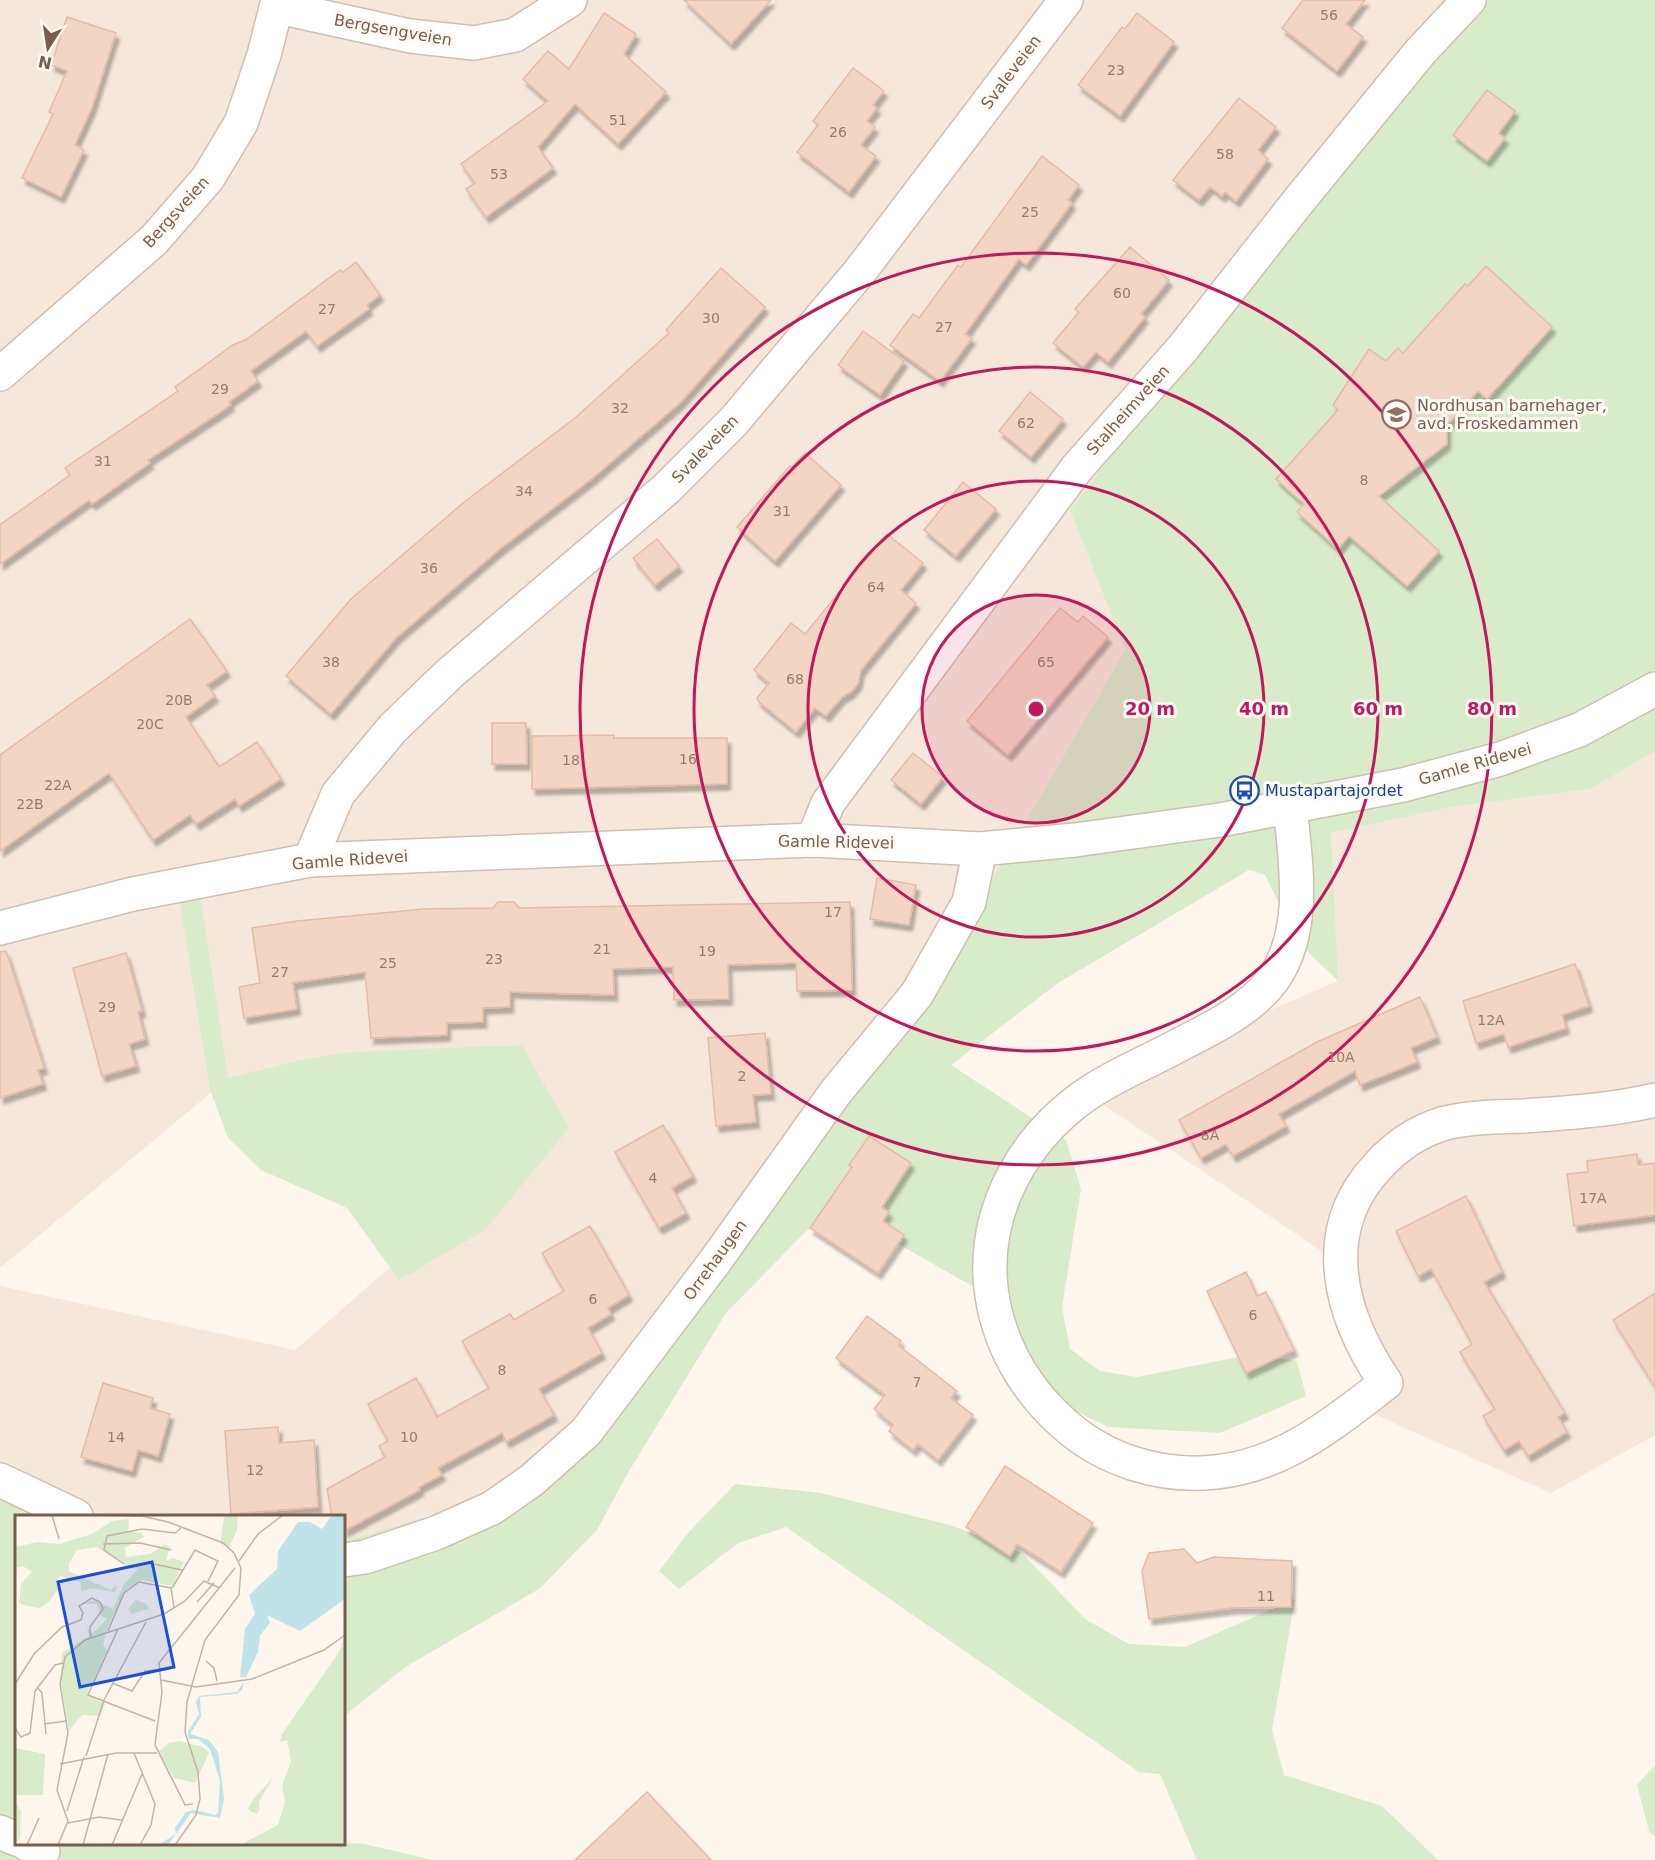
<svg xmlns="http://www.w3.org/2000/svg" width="1655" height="1860" viewBox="0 0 1655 1860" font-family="'DejaVu Sans',sans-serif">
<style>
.residential{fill:#f5e8da}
.green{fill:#d8ecc9}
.building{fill:#f3d5c3;stroke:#e6bba3;stroke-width:1.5;filter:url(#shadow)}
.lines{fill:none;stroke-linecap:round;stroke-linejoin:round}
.minor-casing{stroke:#d1beb0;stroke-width:36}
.minor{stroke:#fff;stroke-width:33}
.ring{fill:none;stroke:#c2185b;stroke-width:3}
.labels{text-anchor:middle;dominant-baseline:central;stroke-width:6;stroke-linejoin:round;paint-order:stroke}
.number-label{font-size:14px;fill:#987a6a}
.street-label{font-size:16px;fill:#7a5c4d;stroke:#fffaf3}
.education-label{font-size:16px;fill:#785e54;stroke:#fffaf3;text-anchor:start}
.transit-label{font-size:16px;fill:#164399;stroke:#fffaf3;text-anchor:start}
.inset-road{fill:none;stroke:#c5b3a7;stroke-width:1.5}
.view{fill:#1d4ed8;fill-opacity:0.15;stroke:#1d4ed8;stroke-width:3}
.inset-edge{fill:none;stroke:#7a5c4d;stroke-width:3}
.centre{fill:#c2185b;stroke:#fffaf3;stroke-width:3}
.ring-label{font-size:18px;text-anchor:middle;font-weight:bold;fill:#c2185b;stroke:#fffaf3;stroke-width:6;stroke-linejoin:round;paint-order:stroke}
</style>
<defs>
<filter id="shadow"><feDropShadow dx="3.5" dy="6" stdDeviation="1.5" flood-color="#0004"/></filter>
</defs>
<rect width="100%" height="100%" fill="#fdf6ec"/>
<g class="residential">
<polygon points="0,0 1459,0 1070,510 1125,650 945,961 739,1234 514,1491 344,1541 344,1516 76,1516 0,1483 0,1286 295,1350 553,1126 224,1082 0,1268"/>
<polygon points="1655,751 1655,1435 1551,1493 1369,1412 1344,1266 1096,1100 1245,1021 1338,981 1330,833 1452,807 1591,789"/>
</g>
<g class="green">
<polygon points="1459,0 1655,0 1655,751 1591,789 1452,807 1331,833 1338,981 1298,942 1265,875 1249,870 1058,983 951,1065 1066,1140 1081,1189 1062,1307 1070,1349 1100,1371 1137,1377 1254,1354 1297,1361 1306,1396 1220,1433 1108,1427 1015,1381 981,1291 831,1206 726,1313 629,1471 597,1530 539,1589 407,1666 344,1716 344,1541 514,1491 739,1234 945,961 1125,650 1070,510"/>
<polygon points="200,893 228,1078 306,1059 352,1052 522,1045 569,1128 485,1230 399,1280 347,1208 261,1170 228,1138 210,1090 179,897"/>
<polygon points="0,1483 76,1516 16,1516 16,1844 344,1843 364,1844 433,1860 0,1860"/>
<polygon points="735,1484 821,1493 950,1525 1022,1553 1085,1619 1129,1644 1185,1647 1295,1599 1272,1730 1284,1775 1382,1806 1438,1860 1197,1860 1160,1774 1139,1772 786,1527 738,1543 679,1589 659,1571 689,1532"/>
<polygon points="1655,1765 1655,1837 1649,1831 1637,1785"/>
</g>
<g class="building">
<polygon points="684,0 771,0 731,44"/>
<polygon points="1303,0 1365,0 1346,24 1363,37 1337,71 1282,28"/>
<polygon points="604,13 636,34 624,54 666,92 618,144 575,104 538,147 553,168 486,217 466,189 475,183 461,164 548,101 523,79 548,51 569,69"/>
<polygon points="1137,13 1174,42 1120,116 1078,85 1122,27 1125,29"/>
<polygon points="67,17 116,33 92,108 75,145 84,150 61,197 22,178 53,114 49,112 67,71 51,65"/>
<polygon points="853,68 884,91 873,105 877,108 867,121 875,127 861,145 876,156 849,192 797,152 818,125 813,121"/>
<polygon points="1487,90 1515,111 1499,133 1505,138 1487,161 1453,135"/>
<polygon points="1239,98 1276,127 1258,150 1268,159 1236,201 1225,192 1222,196 1210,187 1199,200 1173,180"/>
<polygon points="1042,156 1079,185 1068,200 1072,203 1026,265 1019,259 965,334 972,338 940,381 890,345 913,314 919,318 958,265 961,267"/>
<polygon points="1130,247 1169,280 1141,314 1145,317 1108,362 1096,352 1083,367 1053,343 1079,312 1075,309"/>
<polygon points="356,262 380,295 367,305 369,309 317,346 306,331 251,371 258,381 229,402 231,405 148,460 150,463 92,504 89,500 0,564 0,525 70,475 65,468 178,391 175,387 233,345 247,339 340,270 343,272"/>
<polygon points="1486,266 1552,327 1487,399 1478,391 1447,425 1447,444 1379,496 1439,551 1407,586 1349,536 1338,549 1297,512 1304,504 1276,479 1338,410 1333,405 1369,349 1386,361 1398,348 1403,353 1465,284 1468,286"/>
<polygon points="721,268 765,307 681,402 594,477 500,549 396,638 331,714 286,676 351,599 463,503 575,418 669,333 666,330"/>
<polygon points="863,331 904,361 880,395 838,365"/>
<polygon points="1030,392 1063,419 1031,457 999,431"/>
<polygon points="805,453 841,485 775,561 737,527 790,466 792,467"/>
<polygon points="963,482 996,509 956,556 924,530"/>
<polygon points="887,534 923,563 901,590 916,603 861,670 858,684 851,692 842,697 826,716 815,708 796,732 759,702 757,698 769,683 754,670 791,623 805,634"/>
<polygon points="657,539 679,566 655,585 633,558"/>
<polygon points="1060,608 1078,622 1083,616 1108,637 1008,755 967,721"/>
<polygon points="190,619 227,671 207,685 215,696 186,717 219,767 257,742 281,779 239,806 235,799 196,824 190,815 153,840 109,773 0,851 0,755"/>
<polygon points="492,723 526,723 527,764 492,764"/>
<polygon points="614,735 614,738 727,738 727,784 532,789 532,736"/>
<polygon points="913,753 943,777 921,804 891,780"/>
<polygon points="877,878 916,885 909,925 870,919"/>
<polygon points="498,902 514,902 519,908 850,902 852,990 797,991 796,963 728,965 729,999 674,1000 673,967 613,969 614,995 510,992 510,1007 483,1008 483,1022 447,1023 447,1035 371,1038 365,972 293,983 297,1009 244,1018 239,987 260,983 252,928 297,921 424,909 493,908"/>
<polygon points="6,951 44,1068 38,1070 43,1084 0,1098 0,952"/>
<polygon points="126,953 142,1011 138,1012 145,1039 129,1044 136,1066 102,1076 73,968"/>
<polygon points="1575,964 1589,1006 1562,1015 1566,1028 1508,1047 1504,1034 1476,1043 1463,1001"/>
<polygon points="1420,997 1437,1037 1411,1048 1417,1062 1360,1085 1355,1071 1279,1114 1286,1126 1233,1156 1226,1144 1201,1158 1179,1120 1317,1042"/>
<polygon points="765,1033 771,1094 753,1095 756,1122 716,1126 708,1038"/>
<polygon points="663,1125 693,1176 672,1188 686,1213 659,1228 615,1152"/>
<polygon points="869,1136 911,1163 882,1207 889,1212 883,1221 904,1235 878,1273 810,1228 852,1167 849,1165"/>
<polygon points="1637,1154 1638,1165 1655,1163 1655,1215 1574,1226 1567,1174 1588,1172 1587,1161"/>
<polygon points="1466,1196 1502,1272 1484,1282 1565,1413 1558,1417 1567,1432 1528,1456 1519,1441 1504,1450 1483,1416 1495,1409 1460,1352 1472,1344 1431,1269 1418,1276 1396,1231"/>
<polygon points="590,1226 629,1295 608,1308 611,1314 588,1328 602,1353 539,1389 554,1415 506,1442 502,1433 438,1468 442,1475 419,1487 420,1490 344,1531 344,1516 332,1516 327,1489 385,1457 379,1446 388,1441 368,1404 416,1378 437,1417 489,1388 462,1341 510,1314 514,1320 564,1291 542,1253"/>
<polygon points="1246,1272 1257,1296 1266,1292 1294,1350 1246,1373 1207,1291"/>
<polygon points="1655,1293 1655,1387 1613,1320"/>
<polygon points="867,1316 901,1341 898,1345 957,1391 951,1398 973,1415 938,1460 918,1444 913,1450 889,1431 893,1425 874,1409 885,1395 836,1358"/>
<polygon points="103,1383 153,1398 150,1408 170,1414 158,1456 138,1450 132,1471 81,1457"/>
<polygon points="278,1427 279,1443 314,1440 318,1507 231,1514 225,1431"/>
<polygon points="1005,1466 1093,1523 1061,1572 1017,1544 1010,1556 966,1527"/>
<polygon points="1184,1549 1197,1563 1214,1557 1292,1561 1291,1607 1232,1608 1149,1619 1142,1571 1149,1553"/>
<polygon points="647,1792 711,1860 575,1860"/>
</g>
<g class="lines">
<defs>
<g id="minor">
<polyline points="278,7 410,36 474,43 515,35 570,0"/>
<polyline points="0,374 154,240 208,178 241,123 264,55 278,0"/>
<path d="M1290 804C1295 861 1308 928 1274 978 1253 1008 1213 1028 1181 1044 1148 1062 1110 1077 1080 1099 1024 1141 987 1205 990 1276 993 1333 1020 1384 1062 1422 1103 1460 1160 1478 1216 1472 1284 1465 1334 1423 1386 1383 1340 1316 1316 1232 1378 1166 1395 1147 1417 1132 1442 1124 1468 1117 1497 1117 1524 1116 1567 1113 1613 1110 1655 1100"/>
<polyline points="813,840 828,803 1077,468 1183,348 1297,203 1421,51 1469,0"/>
<polyline points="310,860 338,794 393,728 449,674 666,489 734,421 861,270 1066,0"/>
<polyline points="0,928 133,894 310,860 813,840 980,849 1075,840 1220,820 1403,785 1500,759 1579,730 1655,689"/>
<polyline points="0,1480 76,1516"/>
<polyline points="344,1560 365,1557 436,1533 492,1508 532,1480 586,1432 716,1260 835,1093 917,994 969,902 980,849"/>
<polyline points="0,1832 16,1839"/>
<polyline points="27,1844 43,1851"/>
</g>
</defs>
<use href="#minor" class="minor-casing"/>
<use href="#minor" class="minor"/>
</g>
<circle cx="1036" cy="709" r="114" fill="#c2185b" fill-opacity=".12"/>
<g class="ring">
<circle cx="1036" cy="709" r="114"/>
<circle cx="1036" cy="709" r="228"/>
<circle cx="1036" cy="709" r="342"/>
<circle cx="1036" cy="709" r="456"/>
</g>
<defs>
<symbol id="school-ring" viewBox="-11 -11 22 22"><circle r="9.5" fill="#fffaf3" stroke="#8d6e63" stroke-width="1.5"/><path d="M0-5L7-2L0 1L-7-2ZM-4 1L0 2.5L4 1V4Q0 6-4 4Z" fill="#8d6e63"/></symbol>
<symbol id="bus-ring" viewBox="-11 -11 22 22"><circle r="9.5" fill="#fffaf3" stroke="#1a4fb4" stroke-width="1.5"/><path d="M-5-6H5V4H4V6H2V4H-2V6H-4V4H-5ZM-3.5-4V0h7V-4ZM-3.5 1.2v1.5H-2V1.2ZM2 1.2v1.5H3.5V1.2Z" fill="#1a4fb4"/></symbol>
</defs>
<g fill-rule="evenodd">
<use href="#school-ring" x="1380" y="398" width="33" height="33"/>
<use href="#bus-ring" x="1228" y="774" width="33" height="33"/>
</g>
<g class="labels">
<g class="number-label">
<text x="1329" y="15">56</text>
<text x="1116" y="70">23</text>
<text x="618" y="120">51</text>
<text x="838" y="132">26</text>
<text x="1225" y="154">58</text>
<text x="499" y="174">53</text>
<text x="1030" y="212">25</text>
<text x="1122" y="293">60</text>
<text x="327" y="309">27</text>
<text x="711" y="318">30</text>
<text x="944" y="327">27</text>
<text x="220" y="389">29</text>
<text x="620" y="408">32</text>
<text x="1026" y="423">62</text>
<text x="103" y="461">31</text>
<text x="1364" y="480">8</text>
<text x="524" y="491">34</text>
<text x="782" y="511">31</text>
<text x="429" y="568">36</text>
<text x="876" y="587">64</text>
<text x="331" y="662">38</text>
<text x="1046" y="662">65</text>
<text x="795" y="679">68</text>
<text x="179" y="700">20B</text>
<text x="150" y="724">20C</text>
<text x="688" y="759">16</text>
<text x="571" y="760">18</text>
<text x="58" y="785">22A</text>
<text x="30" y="804">22B</text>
<text x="833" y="912">17</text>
<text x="602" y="949">21</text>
<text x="707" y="951">19</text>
<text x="494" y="959">23</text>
<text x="388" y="963">25</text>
<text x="280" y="972">27</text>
<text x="107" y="1007">29</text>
<text x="1491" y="1020">12A</text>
<text x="1341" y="1057">10A</text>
<text x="742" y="1076">2</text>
<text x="1210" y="1135">8A</text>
<text x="653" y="1178">4</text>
<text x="1593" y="1198">17A</text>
<text x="593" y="1299">6</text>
<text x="1253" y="1315">6</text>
<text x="502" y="1370">8</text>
<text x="917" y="1382">7</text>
<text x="116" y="1437">14</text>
<text x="409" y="1437">10</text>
<text x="255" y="1470">12</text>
<text x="1266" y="1596">11</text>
</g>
<g class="street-label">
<text transform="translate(393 30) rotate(10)">Bergsengveien</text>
<text transform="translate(1011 72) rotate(-53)">Svaleveien</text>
<text transform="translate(176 212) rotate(-48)">Bergsveien</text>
<text transform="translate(1128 410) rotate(-48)">Stalheimveien</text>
<text transform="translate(705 449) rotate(-46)">Svaleveien</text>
<text transform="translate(1475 764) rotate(-16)">Gamle Ridevei</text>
<text transform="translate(836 842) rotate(1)">Gamle Ridevei</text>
<text transform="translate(350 860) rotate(-4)">Gamle Ridevei</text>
<text transform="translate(715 1260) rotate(-54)">Orrehaugen</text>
</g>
<g class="education-label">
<text x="1417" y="405">Nordhusan barnehager,<tspan x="1417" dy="18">avd. Froskedammen</tspan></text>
</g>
<g class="transit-label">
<text x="1265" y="790">Mustapartajordet</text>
</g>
</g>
<g transform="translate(15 1515)">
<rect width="330" height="330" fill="#fdf6ec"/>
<path d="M223 0 222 15 214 32 205 28 209 2ZM114 4 113 16 127 18 129 22 110 33 111 42 135 39 149 30 155 31 151 46 158 43 169 47 157 71 128 65 112 74 94 109 88 129 92 136 72 180 90 189 85 201 67 200 54 216 46 170 47 138 74 121 72 113 78 118 92 104 85 100 82 89H68L79 85 98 94 109 69 123 54 112 52 82 32 62 35 54 48V56L96 75 102 70 100 77 75 73 67 77 65 67 45 61 41 66 45 71 34 87 24 93 9 90 4 88 6 69 17 57 8 51 0 53V32L22 27 44 29 77 19 97 6ZM121 84 132 90 138 104 133 94 117 99 113 95ZM330 93V330H225L263 310 270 287 267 271 276 246 272 225 265 227 267 219 322 140 328 127ZM164 226 188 232 194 238 180 268 159 263 143 237 154 228ZM0 233 30 239 28 280H0ZM258 263 244 287 245 294 242 299 237 297 233 294 239 283ZM0 286 6 296 5 323 0 329Z" fill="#d8ecc9"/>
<path d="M317 0H330V84L285 116 252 100 255 108 245 120 243 137 231 162H225L230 114 240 99 234 80 262 54 263 36 283 7H295L307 14ZM229 167 227 175 221 179 185 182 186 202 175 219 194 225 203 237 209 284 205 303 176 298 153 330H143L161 319 160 313 171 297 180 295 200 300 203 297 205 266 195 234 183 224H174L173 217 184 199 181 187 184 181 222 177Z" fill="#bfe3e8"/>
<path class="inset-road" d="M37 0 44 24M71 0 127 1 153 7 208 28 219 38 226 53 224 80 190 125 172 187 170 217 183 257 185 284 181 300 160 330M88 29 125 28 156 35M224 46 243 19 268 0M134 48 167 55M109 49 89 35 92 21 127 14 160 18 166 13M157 73 180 35 203 46 193 66M182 87 199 68M103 114 73 180 140 206M93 116 109 78 124 67 156 73 159 92M191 146 199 153 202 166M146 165 181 172 237 164 309 135 330 120M97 168 117 176 130 156 143 155M0 169 19 139 47 112 66 105 68 98 64 91 77 83 85 87 88 94 75 112 76 122M22 172 27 178 31 219M29 209 52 206M0 213 6 222 15 218 20 176 40 150 48 148M119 238 140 289 136 310 125 330M71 241 89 185 131 107M45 249 101 238H142M178 289 170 290 140 230 147 177 144 148 220 53M52 296 69 242M53 308 84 302 107 305M12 330 24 303M43 330 53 306 42 275 53 218 45 169 50 142 70 125 149 99 170 86 189 66 205 73M68 330 93 239M97 330 127 259"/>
<path class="view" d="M137 47 159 152 65 172 43 67Z"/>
<rect width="330" height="330" class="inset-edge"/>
</g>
<circle cx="1036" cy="709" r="9" class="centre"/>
<g class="ring-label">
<text x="1150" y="715">20 m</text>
<text x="1264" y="715">40 m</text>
<text x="1378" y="715">60 m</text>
<text x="1492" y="715">80 m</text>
</g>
<g transform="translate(48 48) rotate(192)" stroke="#fffaf3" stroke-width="4.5" paint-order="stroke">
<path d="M0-4.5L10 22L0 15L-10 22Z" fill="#7a5c4d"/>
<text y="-9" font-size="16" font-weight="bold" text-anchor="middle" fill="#7a5c4d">N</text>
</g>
</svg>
